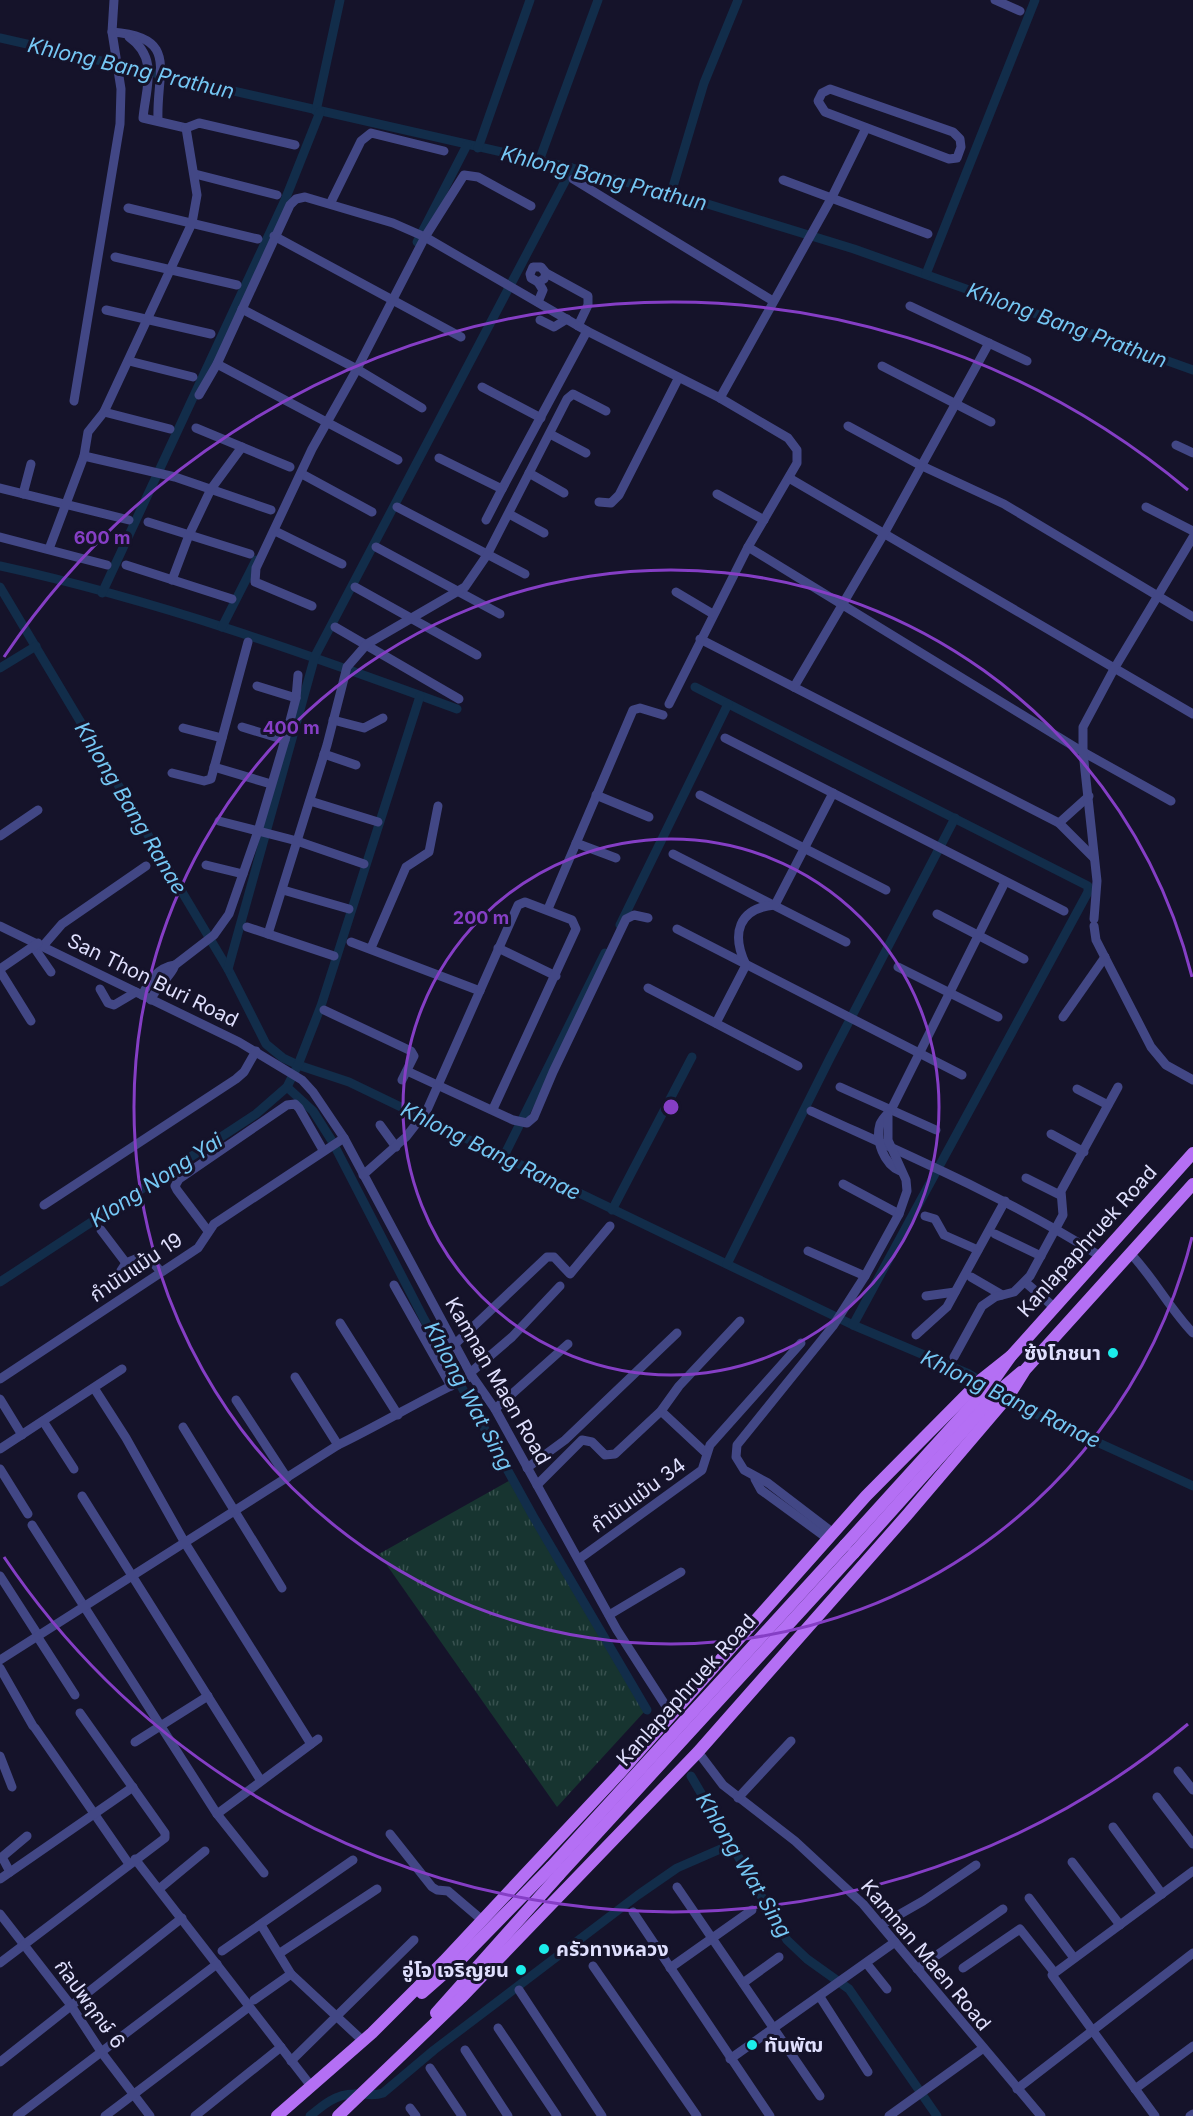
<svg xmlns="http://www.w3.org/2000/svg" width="1193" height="2116" viewBox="0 0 1193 2116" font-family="Inter,'Noto Sans Thai',sans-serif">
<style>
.grass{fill:url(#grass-tufts)}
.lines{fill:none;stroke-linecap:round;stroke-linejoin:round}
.canal{stroke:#122d4a;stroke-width:9}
.minor{stroke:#424785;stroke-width:9}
.major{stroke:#b46ff4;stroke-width:12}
.major-bridge{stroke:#b46ff4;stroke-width:12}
.ring{fill:none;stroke:#853ec5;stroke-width:3}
.poi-dot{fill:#1bedeb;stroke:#15132a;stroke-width:2}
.labels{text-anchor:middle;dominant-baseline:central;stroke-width:6;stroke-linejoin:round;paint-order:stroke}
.street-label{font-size:20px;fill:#dfdffd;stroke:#15132a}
.poi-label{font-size:20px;font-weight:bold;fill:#dfdffd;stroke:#15132a;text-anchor:end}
.water-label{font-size:21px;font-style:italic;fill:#75c7f4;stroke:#15132a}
.centre{fill:#853ec5;stroke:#15132a;stroke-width:3}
.ring-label{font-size:18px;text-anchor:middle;font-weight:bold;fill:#853ec5;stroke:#15132a;stroke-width:6;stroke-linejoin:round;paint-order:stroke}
</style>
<defs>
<pattern id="grass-tufts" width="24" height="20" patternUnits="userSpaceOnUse" patternTransform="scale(1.5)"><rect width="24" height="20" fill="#173430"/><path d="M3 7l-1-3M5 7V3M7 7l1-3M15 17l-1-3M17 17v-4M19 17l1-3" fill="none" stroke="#38514f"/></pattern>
</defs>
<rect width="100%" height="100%" fill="#15132a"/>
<polygon class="grass" points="512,1479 645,1711 557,1807 379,1554"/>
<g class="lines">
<g class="canal">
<polyline points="0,38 572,168 701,202 854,249 1193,370"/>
<polyline points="316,111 340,0"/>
<polyline points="478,148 530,0"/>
<polyline points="539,161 598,0"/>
<polyline points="672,190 704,83 738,0"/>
<polyline points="417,242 467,145"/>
<polyline points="926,274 1035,0"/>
<path d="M0 566C156 600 307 654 457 709"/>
<polyline points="0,587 228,969 266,1044 283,1058 298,1065 349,1082 853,1325 969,1374 984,1383"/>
<polyline points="102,593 285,200 320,112"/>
<polyline points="222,627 256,560"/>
<polyline points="0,668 36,646"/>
<polyline points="695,687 1088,886 1088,892 853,1325"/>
<polyline points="620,925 728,704"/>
<polyline points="228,969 315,656 572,168"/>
<polyline points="287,1087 313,1111 332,1141 424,1319 533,1516 647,1710"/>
<polyline points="503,1158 605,953"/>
<polyline points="612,1210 692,1057"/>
<polyline points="727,1264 830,1058 955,818"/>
<polyline points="0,1282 256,1114 287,1087 298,1065 321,1006 420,696"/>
<polyline points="1003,1395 1029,1411 1193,1486"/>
<polyline points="691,1776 787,1940 807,1959 849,1989 937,2116"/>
<path d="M310 2116C323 2105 336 2094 354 2094 365 2093 372 2097 383 2093L434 2050 638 1895 677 1868 732 1844"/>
</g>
<g class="minor">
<path d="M114 0 112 32C180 37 156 71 158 120"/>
<polyline points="995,0 1020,11"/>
<path d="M129 37C159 58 146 87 143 118L186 128"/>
<polygon points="830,89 953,132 960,139 961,147 957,158 949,159 825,112 818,101 822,93"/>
<polyline points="186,128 199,123 295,145"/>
<polyline points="195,174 277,195"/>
<polyline points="573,179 773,301"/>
<polyline points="783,180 928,234"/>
<polyline points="331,202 361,141 371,133 444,151"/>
<polyline points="128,208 258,239"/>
<polyline points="274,236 461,337"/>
<polyline points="115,257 237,285"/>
<polyline points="546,273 544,279 538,282 531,278 530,274 533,267 541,267 546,273 588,296 588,305 578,326"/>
<polyline points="538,282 543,290 538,302"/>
<polyline points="910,306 1027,361"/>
<polyline points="242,309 357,369 422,408"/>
<polyline points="106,310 211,334"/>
<polyline points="540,320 554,327 567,319"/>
<polyline points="129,361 193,377"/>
<polyline points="217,364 398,460"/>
<polyline points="882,366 991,422"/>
<polyline points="482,387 541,418"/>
<polyline points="199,395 217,364 290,205 296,199 305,197 393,223 425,237 587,331 720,398 788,438 797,450 797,463 748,547 669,704"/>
<polyline points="720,398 832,197 866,128"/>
<polyline points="74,401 120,124 121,89 112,32"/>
<polyline points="104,412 170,429"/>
<polyline points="848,426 920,465 1004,504 1193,617"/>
<polyline points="196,428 290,467"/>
<polyline points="550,434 586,453"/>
<polyline points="1176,445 1193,453"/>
<polyline points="84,456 175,477 271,510"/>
<polyline points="439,458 502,489 587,331"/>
<polyline points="529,473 564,493"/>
<polyline points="302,474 372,512"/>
<polyline points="789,478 1193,714"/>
<polyline points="0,488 129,520"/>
<polyline points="23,494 31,464"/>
<polyline points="717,494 764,520"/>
<polyline points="599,502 611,503 619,495 678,379"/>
<polyline points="397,507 525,574"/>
<polyline points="1146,507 1193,531"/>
<polyline points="509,514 544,533"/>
<polyline points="486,520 502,489"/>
<polyline points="148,522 250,554"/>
<polyline points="275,531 342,564"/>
<polyline points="0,537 107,565"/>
<polyline points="376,547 500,614"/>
<polyline points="748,547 1083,752 1171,801"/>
<polyline points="49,549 84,456 88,432 104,412 192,223 197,195 186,128"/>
<polyline points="126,565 232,599"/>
<polyline points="172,580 189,535 211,489 242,447"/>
<polyline points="355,587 477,655"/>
<polyline points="676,592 713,614"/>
<polyline points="312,606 255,582 256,568 312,449 357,369 425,237 464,175 478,177 531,206"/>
<polyline points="335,627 459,699"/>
<polyline points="700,639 1059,823 1094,858"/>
<polyline points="257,686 296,698"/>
<polyline points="794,687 885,532 989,343"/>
<polyline points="333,720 364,728 383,718"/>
<polyline points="242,727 285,740"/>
<polyline points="183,728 222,738"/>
<polyline points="725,738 1064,911"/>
<polyline points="324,754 356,765"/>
<polyline points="214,767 271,784"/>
<polyline points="172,773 204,781 211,779 248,642"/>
<polyline points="596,795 649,817"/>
<polyline points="700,795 886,890"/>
<polyline points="310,801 378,822"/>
<polyline points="219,821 297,841 364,864"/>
<polyline points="1059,823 1089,796"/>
<polyline points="0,836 38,810"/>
<polyline points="576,843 616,858"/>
<polyline points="673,854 846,942"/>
<polyline points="206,865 243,874"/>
<polyline points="283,890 349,909"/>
<polyline points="548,909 633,710 640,708 663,715"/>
<polyline points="937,914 1024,959"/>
<polyline points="1094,919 1097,881 1083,752 1083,727 1114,669 1193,537"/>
<polyline points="0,926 239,1042 302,1080 313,1092 344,1138 470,1373 495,1409 617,1630 671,1714"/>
<polyline points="1094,926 1096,940 1151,1047 1166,1065 1193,1080"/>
<polyline points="247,927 334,956"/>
<polyline points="677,929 962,1075"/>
<polyline points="268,934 327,745 347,667 367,644 465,587 487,555 567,399 573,394 606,411"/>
<polyline points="351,942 480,991"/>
<polyline points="33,946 51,972"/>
<polyline points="43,946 62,924 146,866"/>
<polyline points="371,948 406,867 429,852 438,806"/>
<polyline points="498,948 556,976"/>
<polyline points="898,967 998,1017"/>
<polyline points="0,969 38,943"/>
<polyline points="0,971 31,1021"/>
<polyline points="648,988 798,1066"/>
<polyline points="100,989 108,1003 114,1005 136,992"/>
<path d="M142 995C150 980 157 968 175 965"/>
<path d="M151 1000C156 985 170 979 175 965L214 935 229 914 258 831 285 740 296 698 298 675"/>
<polyline points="324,1010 411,1051 414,1056 402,1080"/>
<polyline points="1063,1017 1105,957"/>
<path d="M716 1023 746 965C731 934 738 908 775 905L833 793"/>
<polyline points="407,1071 513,1120 527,1123 534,1117 553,1072 626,919 634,915 648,918"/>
<polyline points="840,1087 936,1130"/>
<polyline points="1077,1089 1108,1105"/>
<path d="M811 1111C909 1156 1008 1198 1100 1256"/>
<polyline points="380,1125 396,1147"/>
<polyline points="1051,1134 1084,1152"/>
<path d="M900 1171C884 1164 875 1141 880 1124 883 1117 888 1114 892 1108L1005 882"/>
<polyline points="363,1175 406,1137 427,1110 518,905 525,902 572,920 576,929 493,1109"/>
<polyline points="1026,1178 1060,1195"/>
<polyline points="843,1184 899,1214"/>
<polyline points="44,1205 236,1079 244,1072 256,1051"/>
<polyline points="925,1216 935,1219 944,1235 978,1250"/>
<polyline points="101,1230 126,1263"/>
<polyline points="208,1231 177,1190 175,1186 179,1179 287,1105 295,1104 299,1108 323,1150"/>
<polyline points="995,1234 1041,1256"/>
<polyline points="808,1251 865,1276"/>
<path d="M1130 1253C1154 1278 1169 1308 1193 1333"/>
<polyline points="971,1277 1002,1295"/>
<polyline points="1025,1282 1054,1307"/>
<polyline points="394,1285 451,1386"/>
<polyline points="109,1289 126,1263 143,1256 149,1258 161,1272"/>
<polyline points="926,1296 955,1292"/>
<polyline points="340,1323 398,1415"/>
<polyline points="916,1335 947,1307 1005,1201"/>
<polyline points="455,1344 547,1257 554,1257 570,1274 610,1226"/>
<polyline points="954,1357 982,1306 995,1297 1014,1292 1030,1276 1063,1215 1061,1191 1118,1087"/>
<polyline points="470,1373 512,1337 560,1286"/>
<polyline points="295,1377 338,1445"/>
<polyline points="0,1379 198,1248 214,1224 344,1138"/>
<polyline points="94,1388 126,1438 185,1543 311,1744"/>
<polyline points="0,1399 22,1435"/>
<polyline points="236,1400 287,1478"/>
<polyline points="495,1409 568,1344"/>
<polyline points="661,1411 706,1453"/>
<polyline points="43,1421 74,1469"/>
<polyline points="183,1427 282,1588"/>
<polyline points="0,1449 122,1369"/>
<polyline points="527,1468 565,1440 677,1333"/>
<polyline points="0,1469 28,1514"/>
<polyline points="755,1479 761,1490 827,1538"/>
<polyline points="537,1485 582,1440 592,1442 605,1455 615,1454 661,1411 679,1386 740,1321"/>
<polyline points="82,1496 261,1781"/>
<polyline points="32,1525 217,1814 264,1873"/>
<polyline points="832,1532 768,1483 744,1470 736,1457 737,1445 833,1326 865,1276 899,1214 907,1191 906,1180 888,1140 888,1114"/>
<polyline points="579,1559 702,1470 710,1445 801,1343"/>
<polyline points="0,1576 38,1635"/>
<polyline points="609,1615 681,1572"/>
<polyline points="37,1636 75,1695"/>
<path d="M0 1660 338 1445C384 1423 427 1396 472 1376"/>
<polyline points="0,1668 33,1726"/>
<polyline points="35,1728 129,1864"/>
<polyline points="135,1742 208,1696"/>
<polyline points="698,1752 723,1785 795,1841 863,1904 1041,2116"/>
<polyline points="0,1756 12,1787"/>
<polyline points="1178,1771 1193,1790"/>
<polyline points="1157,1797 1193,1844"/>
<polyline points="738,1798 791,1741"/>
<polyline points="217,1814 318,1739"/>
<polyline points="1113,1827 1162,1894"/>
<polyline points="390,1834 432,1887 437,1890 448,1891 482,1920"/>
<polyline points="135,1859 311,2086"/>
<polyline points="1072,1862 1120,1925"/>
<polyline points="10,1872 2,1857 27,1836"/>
<polyline points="0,1879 133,1787"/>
<polyline points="677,1887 820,2096"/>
<polyline points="159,1889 205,1851"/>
<polyline points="1029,1898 1074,1958"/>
<polyline points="633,1912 770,2116"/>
<polyline points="0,1914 70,2004 102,2053 150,2116"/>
<polyline points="261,1925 291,1974 363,2041"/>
<polyline points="881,1925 923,1901 976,1865"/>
<polyline points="222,1951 353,1860"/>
<polyline points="280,1953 377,1889"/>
<polyline points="0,1963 165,1838 165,1833 80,1713"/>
<polyline points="867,1964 887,1989"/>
<polyline points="593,1966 697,2116"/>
<polyline points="670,1968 752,1910"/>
<polyline points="963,1968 1020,1929 1054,1972"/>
<polyline points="917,1969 1003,1909"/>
<polyline points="743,1983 779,1957"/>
<polyline points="519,1990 602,2116"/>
<polyline points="820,1997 868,2072"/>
<polyline points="254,2000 291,1974"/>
<polyline points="498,2028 557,2116"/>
<polyline points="465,2050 508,2116"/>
<polyline points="730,2059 895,1942"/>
<polyline points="291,2061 414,1940"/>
<polyline points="0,2062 182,1918"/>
<polyline points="430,2068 462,2116"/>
<polyline points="1017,2089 1193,1953"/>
<polyline points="1135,2089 1193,2046"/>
<polyline points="410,2108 416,2116"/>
<polyline points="17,2116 217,1964"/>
<polyline points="105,2116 249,2007"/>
<polyline points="195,2116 281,2047"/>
<polyline points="889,2116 982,2049"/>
<polyline points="1155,2116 1052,1975 1193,1871"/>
<polyline points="1190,2116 1193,2114"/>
</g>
<g class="major">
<polyline points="845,1545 991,1384 1011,1356 1193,1153"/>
<polyline points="854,1553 1001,1389 1021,1372"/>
<polyline points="422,1993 463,1957 551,1867"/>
<polyline points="436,2013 559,1875"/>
<polyline points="277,2116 372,2033 444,1961 619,1774 866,1496 982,1379 1011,1356"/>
<polyline points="338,2116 461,1998 698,1752 907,1515 1010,1394 1025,1370 1193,1184"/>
</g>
<g class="major-bridge">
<polyline points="551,1867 845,1545"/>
<polyline points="559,1875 854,1553"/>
</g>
</g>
<g class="ring">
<circle cx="671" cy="1107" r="268"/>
<path d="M1192 1237A537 537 0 1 1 1192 977"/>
<path d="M1188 1724A805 805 0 0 1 4 1557M4 657A805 805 0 0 1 1188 490"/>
</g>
<g class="poi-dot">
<circle cx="1113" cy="1353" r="6"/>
<circle cx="544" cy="1949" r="6"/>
<circle cx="521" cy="1970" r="6"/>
<circle cx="752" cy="2045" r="6"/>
</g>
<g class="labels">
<g class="street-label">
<text transform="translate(153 980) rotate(26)">San Thon Buri Road</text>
<text transform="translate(1087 1241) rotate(-48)">Kanlapaphruek Road</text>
<text transform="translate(136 1267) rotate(-34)">กำนันแม้น 19</text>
<text transform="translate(498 1381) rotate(60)">Kamnan Maen Road</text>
<text transform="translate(638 1495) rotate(-36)">กำนันแม้น 34</text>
<text transform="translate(686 1690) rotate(-48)">Kanlapaphruek Road</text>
<text transform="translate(926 1955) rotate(50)">Kamnan Maen Road</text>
<text transform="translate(90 2004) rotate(54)">กัลปพฤกษ์ 6</text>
</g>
<g class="poi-label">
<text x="1101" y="1353">ซ้งโภชนา</text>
<text x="556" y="1949" text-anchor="start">ครัวทางหลวง</text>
<text x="509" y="1970">อู่โจ เจริญยน</text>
<text x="764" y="2045" text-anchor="start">ทันพัฒ</text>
</g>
<g class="water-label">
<text transform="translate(131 68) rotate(13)">Khlong Bang Prathun</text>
<text transform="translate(604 178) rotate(14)">Khlong Bang Prathun</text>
<text transform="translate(1067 325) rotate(20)">Khlong Bang Prathun</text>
<text transform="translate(131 808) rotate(59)">Khlong Bang Ranae</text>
<text transform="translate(491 1151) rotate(26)">Khlong Bang Ranae</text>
<text transform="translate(156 1180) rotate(-33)">Klong Nong Yai</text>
<text transform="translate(469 1396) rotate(62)">Khlong Wat Sing</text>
<text transform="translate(1011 1399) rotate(26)">Khlong Bang Ranae</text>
<text transform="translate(744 1865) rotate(59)">Khlong Wat Sing</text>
</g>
</g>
<circle cx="671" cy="1107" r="9" class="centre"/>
<g class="ring-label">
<text x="102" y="544">600 m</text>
<text x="291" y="734">400 m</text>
<text x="481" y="924">200 m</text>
</g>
</svg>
